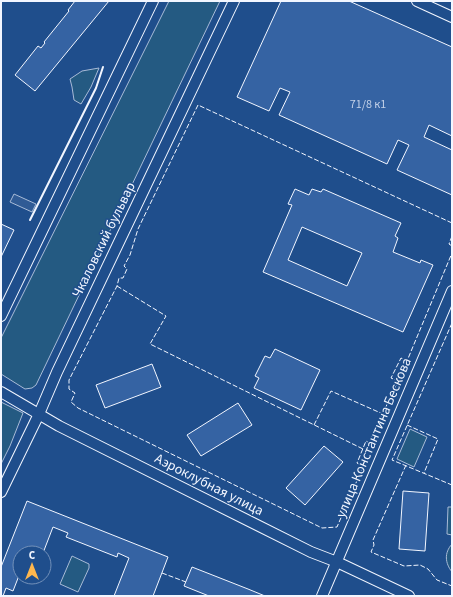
<svg xmlns="http://www.w3.org/2000/svg" width="453" height="597" viewBox="0 0 453 597" font-family="'Source Sans 3',sans-serif">
<style>
.green{fill:#245a82;stroke:#a8bbd7}
.parking{fill:#305b95;stroke:#a8bbd7}
.building{fill:#3563a3;stroke:#f2f6ff;fill-rule:evenodd}
.lines{fill:none;stroke-linecap:round;stroke-linejoin:round}
.street-casing{stroke:#f2f6ff;stroke-width:12}
.street{stroke:#1f4e8c;stroke-width:10}
.fence{stroke:#f2f6ff;stroke-width:1;stroke-dasharray:5 2;stroke-linecap:butt}
.wall{stroke:#f2f6ff;stroke-width:2}
.labels{text-anchor:middle;dominant-baseline:central;stroke-width:3;stroke-linejoin:round;paint-order:stroke}
.number-label{font-size:12px;fill:#c3d1e8}
.street-label{font-size:14px;fill:#f2f6ff;stroke:#1f4e8c}
</style>
<rect width="100%" height="100%" fill="#1f4e8c"/>
<g class="green">
<polygon points="169,1 220,1 36,385 32,388 25,389 1,374 1,338"/>
<polygon points="99,68 91,87 81,104 74,100 72,87 70,79 82,71"/>
<polygon points="1,402 23,413 10,446 1,464"/>
<polygon points="410,429 427,437 414,467 397,459"/>
<polygon points="448,507 452,507 452,535 447,534"/>
<path d="M452 544V572C445 563 444 553 452 544Z"/>
<polygon points="72,556 89,564 89,568 78,592 60,584"/>
</g>
<polygon class="parking" points="14,194 36,204 32,212 10,202"/>
<g class="building">
<polygon points="75,1 109,1 35,91 15,75 38,46 41,48 45,43 44,42 69,11 68,10"/>
<polygon points="281,1 349,1 452,47 452,136 429,125 424,137 452,150 452,195 397,170 409,145 398,140 387,164 279,115 290,92 280,88 269,111 237,97"/>
<path d="M295 189 309 195 312 189 321 192 323 189 401 223 395 236 398 238 393 252 420 263 421 260 433 265 403 332 263 272 292 205 288 204ZM302 227 362 253 347 286 288 260Z"/>
<polygon points="1,224 14,230 1,257"/>
<polygon points="275,349 320,370 301,410 254,388 259,378 255,376 265,356 270,358"/>
<polygon points="152,364 161,387 105,408 96,385"/>
<polygon points="238,403 252,425 201,456 187,435"/>
<polygon points="324,446 343,462 305,505 286,488"/>
<polygon points="403,491 429,493 425,551 399,549"/>
<polygon points="27,501 168,557 153,596 114,596 129,558 118,553 117,557 66,537 68,533 53,527 43,553 20,553 20,561 18,560 14,570 20,573 13,591 6,588 3,596 1,596 1,567"/>
<polygon points="192,567 248,589 265,596 209,596 184,586"/>
</g>
<g class="lines">
<defs>
<g id="street">
<polyline points="417,1 452,17"/>
<polyline points="1,316 153,1"/>
<polyline points="1,392 59,426 311,552 337,562 409,596"/>
<polyline points="1,492 39,414 57,372 234,1"/>
<polyline points="322,596 452,291"/>
</g>
</defs>
<use href="#street" class="street-casing"/>
<use href="#street" class="street"/>
<g class="fence">
<polyline points="452,223 198,105 138,229 130,255 124,266 127,269 123,278 119,278 117,286 69,380 69,389 75,393 71,402 78,408 322,528 337,527 362,469 362,466 357,463 366,441 369,443 398,381 391,378 401,358 407,361 452,253"/>
<polyline points="452,236 449,244 452,246"/>
<polyline points="117,286 166,316 150,344 363,449"/>
<polyline points="452,323 392,460 452,485"/>
<polyline points="314,425 331,391 383,414"/>
<polyline points="407,425 438,439 424,473"/>
<polyline points="406,465 373,540 374,545 371,552 404,566 420,565 428,569 437,580 452,586"/>
<polyline points="162,573 186,582"/>
</g>
<polyline class="wall" points="30,220 96,88 103,67"/>
</g>
<g class="labels">
<g class="number-label">
<text x="368" y="104">71/8 к1</text>
</g>
<g class="street-label">
<text transform="translate(104 240) rotate(-64)">Чкаловский бульвар</text>
<text transform="translate(374 438) rotate(-67)">улица Константина Бескова</text>
<text transform="translate(209 485) rotate(27)">Аэроклубная улица</text>
</g>
</g>
<rect width="453" height="597" fill="none" stroke="#f2f6ff" stroke-width="4"/>
<g transform="translate(32 565)"><circle r="19" fill="#1f4e8c" stroke="#7391ba"/>
<path d="M0-3L7 15L0 10L-7 15Z" fill="#ffb74d"/>
<text y="-6" font-size="11" font-weight="bold" text-anchor="middle" fill="#f2f6ff">С</text>
</g>
</svg>
